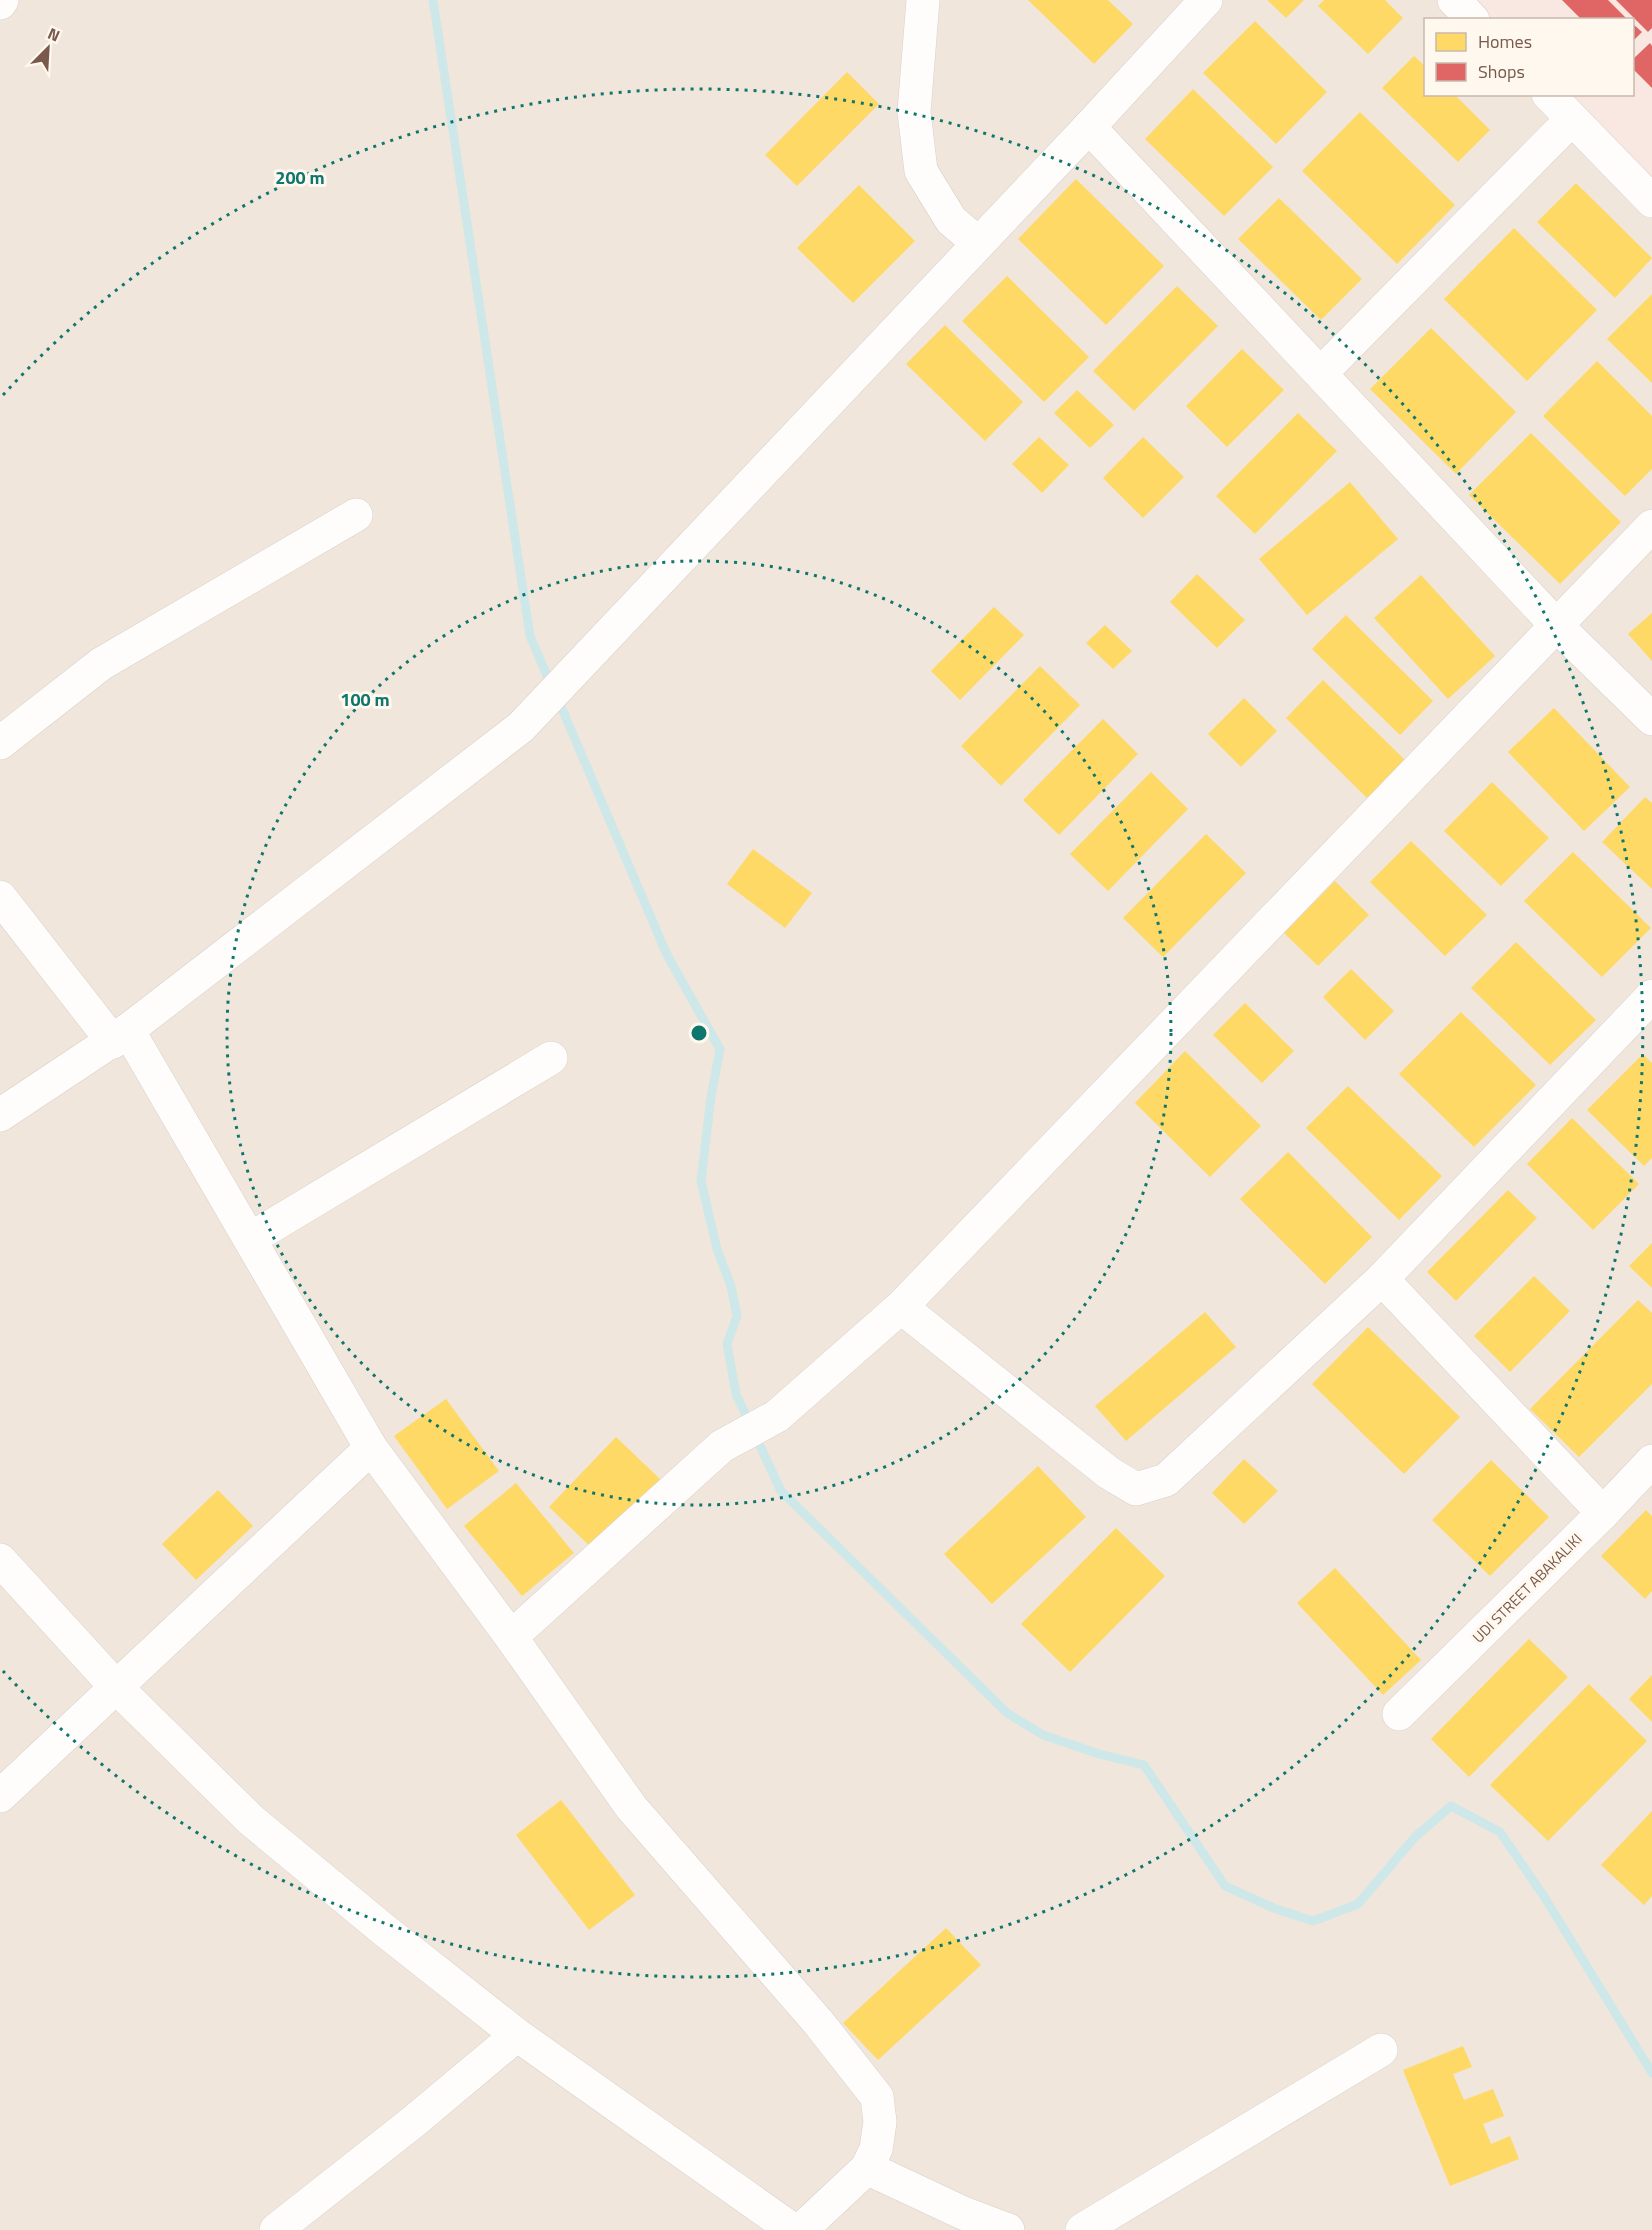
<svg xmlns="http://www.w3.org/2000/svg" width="1652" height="2230" viewBox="0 0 1652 2230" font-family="'Titillium Web',sans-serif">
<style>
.residential{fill:#f1e6db;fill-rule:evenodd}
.commercial{fill:#f8e8e1}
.homes{fill:#ffd966}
.shops{fill:#e06666}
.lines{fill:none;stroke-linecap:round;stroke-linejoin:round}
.stream{stroke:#cee8e9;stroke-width:9}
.minor-casing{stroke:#d7cfca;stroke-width:34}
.minor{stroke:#fefdfc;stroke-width:33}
.ring{fill:none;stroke:#0f766e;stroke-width:3;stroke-dasharray:3 6}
.labels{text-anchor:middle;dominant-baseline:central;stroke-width:6;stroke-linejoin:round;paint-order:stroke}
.street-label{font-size:15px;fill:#78594b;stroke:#fff8ef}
.centre{fill:#0f766e;stroke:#fff8ef;stroke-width:3}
.ring-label{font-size:18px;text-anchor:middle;font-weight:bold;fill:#0f766e;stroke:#fff8ef;stroke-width:6;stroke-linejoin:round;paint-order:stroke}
</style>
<rect width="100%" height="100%" fill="#f8f3ee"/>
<path class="residential" d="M0 0H1652V2230H0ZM1426 20H1632V94H1426Z"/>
<polygon class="commercial" points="1457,0 1652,0 1652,190 1554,95 1632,94 1632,20 1477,19"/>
<g class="homes">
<polygon points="1028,0 1108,0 1133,24 1094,64"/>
<polygon points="1267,0 1304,0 1286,18"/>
<polygon points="1324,0 1385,0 1403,18 1368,54 1318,6"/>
<polygon points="1255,21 1327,92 1276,144 1203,73"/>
<polygon points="1414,56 1426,67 1426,94 1454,94 1490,130 1458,162 1382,88"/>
<polygon points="847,72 879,104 797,186 765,155"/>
<polygon points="1193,89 1273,167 1224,216 1145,139"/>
<polygon points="1360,112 1455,205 1397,264 1302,171"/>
<polygon points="1076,179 1164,266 1106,325 1018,239"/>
<polygon points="1576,183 1652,258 1615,298 1537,222"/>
<polygon points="859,185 915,241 853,303 797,248"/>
<polygon points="1279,198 1362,279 1321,320 1238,239"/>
<polygon points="1514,228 1597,310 1527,381 1444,299"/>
<polygon points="1007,276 1089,357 1044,402 962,321"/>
<polygon points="1177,286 1218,326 1134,411 1093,371"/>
<polygon points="1652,294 1652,383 1607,339"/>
<polygon points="945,325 1023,402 985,441 906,364"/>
<polygon points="1431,328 1516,412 1456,474 1370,389"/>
<polygon points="1242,349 1284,390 1227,447 1186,406"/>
<polygon points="1597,361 1652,416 1652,469 1625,496 1543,416"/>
<polygon points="1077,390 1114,425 1090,448 1054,413"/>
<polygon points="1298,413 1337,451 1255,534 1216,496"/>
<polygon points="1531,433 1621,522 1560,584 1469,495"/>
<polygon points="1039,437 1069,465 1042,493 1012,464"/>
<polygon points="1143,437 1184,477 1143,518 1103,478"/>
<polygon points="1350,482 1398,539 1307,615 1259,559"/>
<polygon points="1197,574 1245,620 1217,648 1170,602"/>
<polygon points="1421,575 1495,656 1448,699 1374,618"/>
<polygon points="994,607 1024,635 960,700 931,671"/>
<polygon points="1652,613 1652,661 1628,634"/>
<polygon points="1346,615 1433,701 1400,735 1312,649"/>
<polygon points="1105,625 1132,651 1113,669 1086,643"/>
<polygon points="1040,666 1080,705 1001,786 961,746"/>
<polygon points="1323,680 1405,760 1367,798 1286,718"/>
<polygon points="1244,698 1277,731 1241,767 1208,734"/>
<polygon points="1554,708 1630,787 1584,831 1508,752"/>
<polygon points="1103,719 1138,754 1059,835 1023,800"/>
<polygon points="1151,772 1188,809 1108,891 1070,854"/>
<polygon points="1492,782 1549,838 1501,886 1444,831"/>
<polygon points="1645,797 1652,803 1652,889 1602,842"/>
<polygon points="1206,834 1246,873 1163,957 1123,918"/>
<polygon points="1411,841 1487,915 1445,956 1370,882"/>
<polygon points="753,849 812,893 785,928 727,884"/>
<polygon points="1573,852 1651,928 1602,977 1524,901"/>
<polygon points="1335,881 1369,915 1318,966 1284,933"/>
<polygon points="1516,942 1596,1020 1550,1065 1471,988"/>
<polygon points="1351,969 1394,1011 1365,1040 1323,997"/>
<polygon points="1245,1003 1294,1051 1262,1083 1213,1035"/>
<polygon points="1461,1012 1536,1085 1474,1147 1399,1074"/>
<polygon points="1185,1051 1261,1126 1210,1177 1135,1103"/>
<polygon points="1643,1054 1652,1063 1652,1158 1644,1166 1587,1110"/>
<polygon points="1348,1086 1442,1176 1399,1220 1306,1128"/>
<polygon points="1572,1118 1639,1184 1593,1230 1527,1164"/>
<polygon points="1288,1152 1372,1237 1325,1284 1240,1199"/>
<polygon points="1508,1190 1537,1218 1456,1301 1427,1272"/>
<polygon points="1652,1243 1652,1288 1629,1266"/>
<polygon points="1534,1276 1570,1311 1510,1372 1474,1336"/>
<polygon points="1638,1300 1652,1313 1652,1384 1579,1457 1530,1409"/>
<polygon points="1205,1312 1236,1347 1126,1441 1095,1406"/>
<polygon points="1368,1327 1460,1417 1404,1474 1312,1384"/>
<polygon points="446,1399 499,1471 447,1509 394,1436"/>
<polygon points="616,1437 661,1480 594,1550 549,1507"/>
<polygon points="1244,1459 1278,1491 1244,1524 1212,1493"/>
<polygon points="1491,1460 1549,1517 1490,1576 1432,1520"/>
<polygon points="1038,1466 1086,1517 992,1604 944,1554"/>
<polygon points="516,1483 574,1553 522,1596 464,1526"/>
<polygon points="218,1490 253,1526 196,1580 162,1544"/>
<polygon points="1646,1510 1652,1516 1652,1591 1645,1599 1601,1556"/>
<polygon points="1116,1528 1165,1576 1070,1672 1021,1624"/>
<polygon points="1335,1568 1421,1660 1383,1695 1297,1603"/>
<polygon points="1529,1639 1568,1677 1469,1777 1431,1739"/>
<polygon points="1652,1675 1652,1722 1629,1699"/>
<polygon points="1589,1684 1647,1741 1548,1841 1490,1785"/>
<polygon points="561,1800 635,1895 589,1930 516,1835"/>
<polygon points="1652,1811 1652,1896 1644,1905 1601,1865"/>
<polygon points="946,1928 981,1965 878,2060 843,2023"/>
<polygon points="1463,2046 1472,2067 1453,2074 1464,2100 1493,2089 1504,2116 1483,2124 1491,2144 1510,2136 1519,2159 1450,2186 1403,2070"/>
</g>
<g class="shops">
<polygon points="1562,0 1608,0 1628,20 1582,20"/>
<polygon points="1616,0 1652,0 1652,28 1648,32"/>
<polygon points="1632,23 1642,32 1632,42"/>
<polygon points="1650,43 1652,46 1652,88 1632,68 1632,60"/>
</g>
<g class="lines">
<g class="stream">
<polyline points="433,0 530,636 551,685"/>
<polyline points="557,697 667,955 720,1049 711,1097 701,1181 717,1249 731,1286 737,1316 727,1344 736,1394 781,1491 1007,1713 1043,1735 1099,1754 1144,1765 1225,1886 1276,1909 1313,1921 1358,1904 1415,1837 1451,1806 1500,1832 1545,1898 1652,2073"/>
</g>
<defs>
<g id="minor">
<polyline points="923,0 914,112 921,171 951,220 978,243"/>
<polyline points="1454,0 1473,20"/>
<polyline points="0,3 2,0"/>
<polyline points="1548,94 1652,201"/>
<polyline points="1089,127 1556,625 1652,719"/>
<polyline points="1321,373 1572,119"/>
<polyline points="0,743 101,664 356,515"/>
<polyline points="0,897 113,1042"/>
<polyline points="128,1030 371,1448 511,1637 631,1807 818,2022 877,2097 880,2122 876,2149 867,2168 801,2230"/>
<polyline points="0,1115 128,1030 521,727 1089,127 1206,0"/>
<polyline points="250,1239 551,1058"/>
<polyline points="1382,1279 1603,1513"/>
<polyline points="901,1307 1109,1473 1136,1489 1166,1480 1382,1279 1652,996"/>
<polyline points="0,1560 117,1688 251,1820 384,1930 517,2035 793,2230"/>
<polyline points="511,1637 722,1446 777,1416 901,1307 1652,526"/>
<polyline points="1399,1714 1603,1513 1652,1461"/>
<polyline points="0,1796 371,1448"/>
<polyline points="867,2168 963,2213 1008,2230"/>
<polyline points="276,2230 413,2122 517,2035"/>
<polyline points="1082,2230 1381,2050"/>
</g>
</defs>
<use href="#minor" class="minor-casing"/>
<use href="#minor" class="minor"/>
</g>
<g class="ring">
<circle cx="699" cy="1033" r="472"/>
<path d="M3 395A944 944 0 1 1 3 1671"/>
</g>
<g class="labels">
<g class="street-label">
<text transform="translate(1527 1588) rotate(-45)">UDI STREET ABAKALIKI</text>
</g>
</g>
<circle cx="699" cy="1033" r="9" class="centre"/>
<g class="ring-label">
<text x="300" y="184">200 m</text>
<text x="365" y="706">100 m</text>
</g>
<rect x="1424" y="18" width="210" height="78" fill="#fff8ef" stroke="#c9b8ad" stroke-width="1.5"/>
<rect x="1436" y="33" width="30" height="18" fill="#ffd966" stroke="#c9b8ad" stroke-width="1.5"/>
<text x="1478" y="48" font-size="18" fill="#78594b">Homes</text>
<rect x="1436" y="63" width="30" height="18" fill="#e06666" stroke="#c9b8ad" stroke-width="1.5"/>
<text x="1478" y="78" font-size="18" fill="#78594b">Shops</text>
<g transform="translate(48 48) rotate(24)" stroke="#fff8ef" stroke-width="4.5" paint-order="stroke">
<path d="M0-4.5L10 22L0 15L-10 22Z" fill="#78594b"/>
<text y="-9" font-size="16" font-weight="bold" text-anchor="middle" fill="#78594b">N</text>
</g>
</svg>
